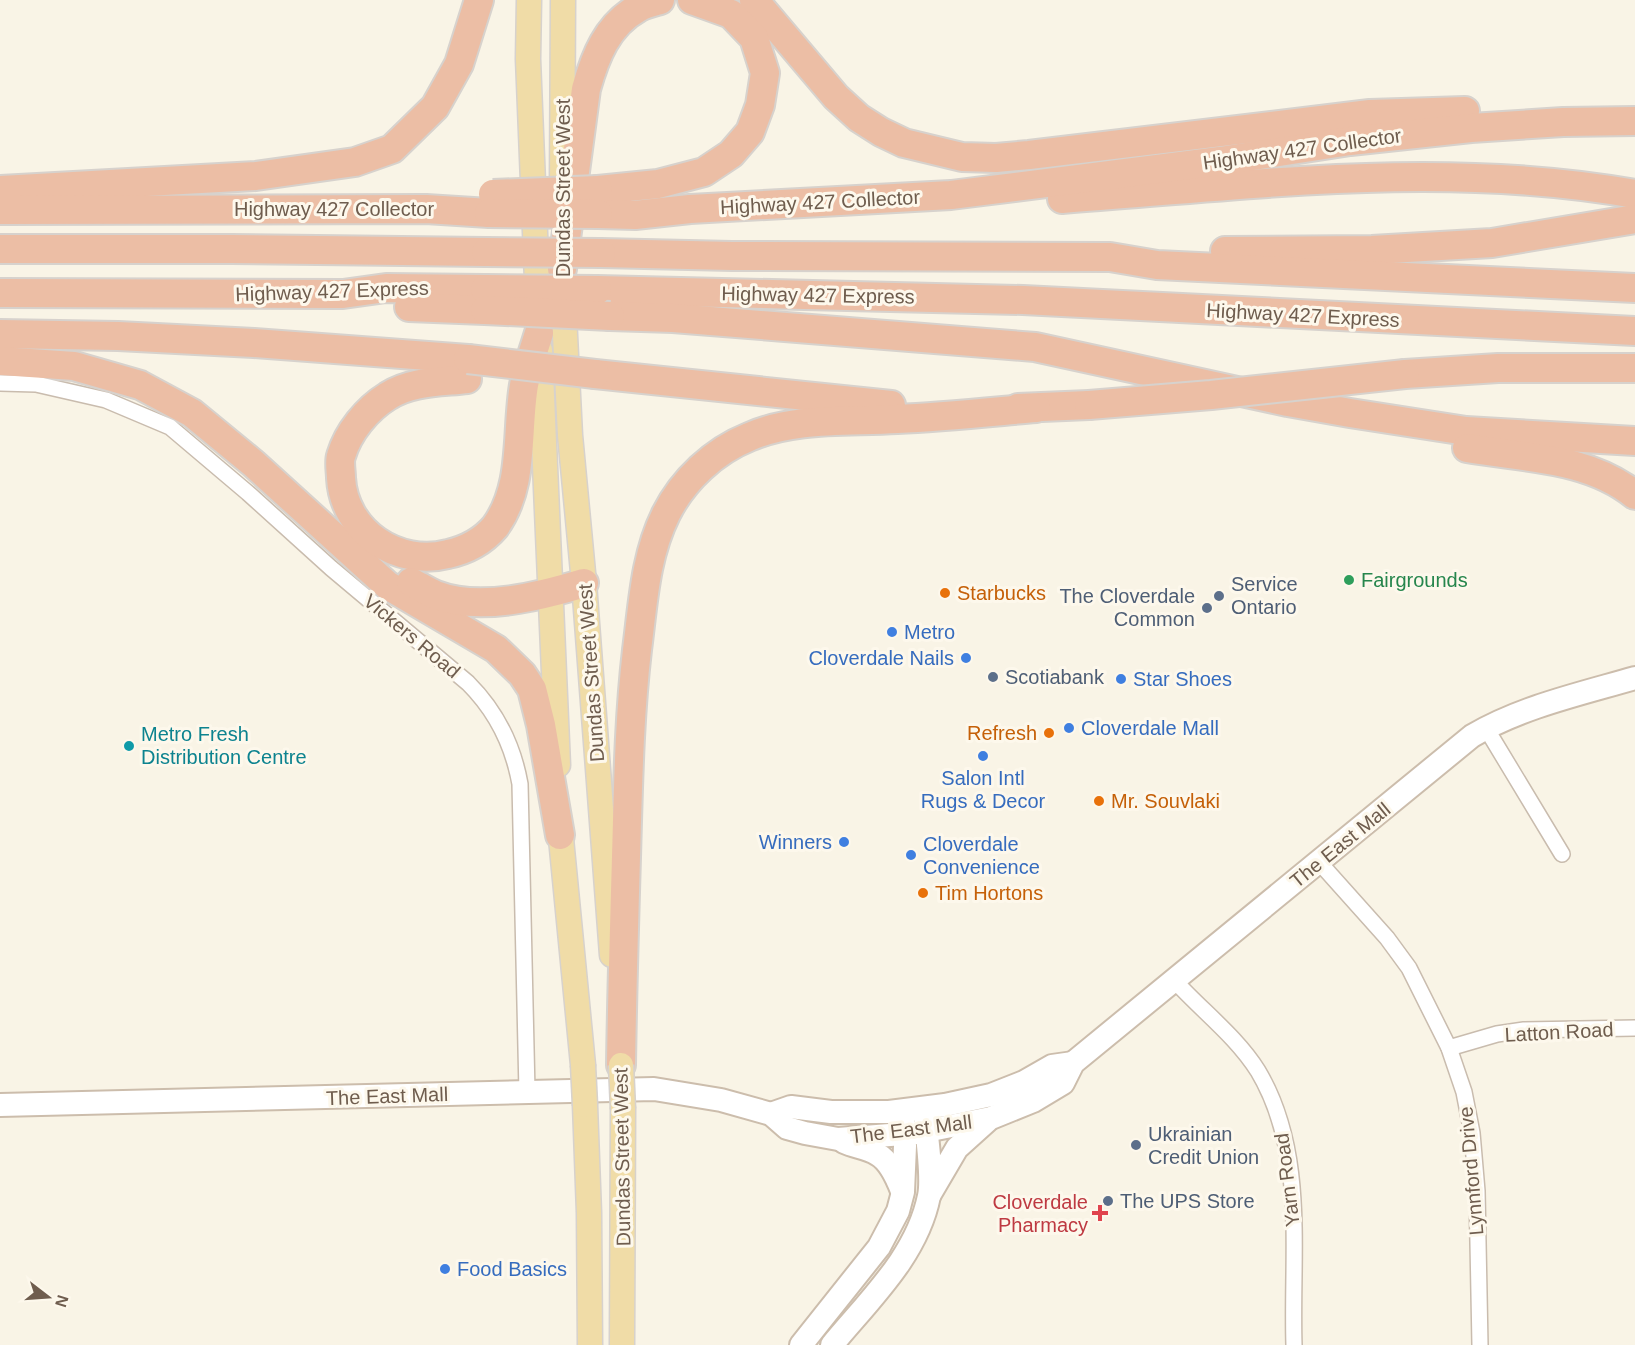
<svg xmlns="http://www.w3.org/2000/svg" width="1635" height="1345" viewBox="0 0 1635 1345" font-family="Arial,sans-serif">
<style>
.lines{fill:none;stroke-linecap:round;stroke-linejoin:round}
.minor-casing{stroke:#c9bcae;stroke-width:18}
.secondary-casing{stroke:#ccbdac;stroke-width:26}
.primary-casing{stroke:#d7d2cd;stroke-width:27}
.motorway-casing{stroke:#d7d2cd;stroke-width:32}
.minor{stroke:#fff;stroke-width:15}
.secondary{stroke:#fff;stroke-width:22}
.primary{stroke:#f0dca7;stroke-width:24}
.motorway{stroke:#ecbea5;stroke-width:28}
.primary-bridge-casing{stroke:#d7d2cd;stroke-width:27;stroke-linecap:butt}
.motorway-bridge-casing{stroke:#d7d2cd;stroke-width:32;stroke-linecap:butt}
.primary-bridge{stroke:#f0dca7;stroke-width:24}
.motorway-bridge{stroke:#ecbea5;stroke-width:28}
.leisure-dot{fill:#2e9e5b;stroke:#fdf8ec;stroke-width:2}
.food-dot{fill:#e8710a;stroke:#fdf8ec;stroke-width:2}
.service-dot{fill:#5c6f8a;stroke:#fdf8ec;stroke-width:2}
.shop-dot{fill:#3f7fe0;stroke:#fdf8ec;stroke-width:2}
.culture-dot{fill:#0f9aa8;stroke:#fdf8ec;stroke-width:2}
.health-dot{fill:#e0444e;stroke:#fdf8ec;stroke-width:2}
.labels{text-anchor:middle;dominant-baseline:central;stroke-width:6;stroke-linejoin:round;paint-order:stroke}
.street-label{font-size:20px;fill:#6f5d4e;stroke:#fdf8ec}
.leisure-label{font-size:20px;fill:#27864d;stroke:#fdf8ec;text-anchor:start}
.service-label{font-size:20px;fill:#4e5e75;stroke:#fdf8ec;text-anchor:start}
.food-label{font-size:20px;fill:#c56008;stroke:#fdf8ec;text-anchor:start}
.shop-label{font-size:20px;fill:#366cbe;stroke:#fdf8ec;text-anchor:start}
.culture-label{font-size:20px;fill:#0d838f;stroke:#fdf8ec;text-anchor:start}
.health-label{font-size:20px;fill:#be3a42;stroke:#fdf8ec;text-anchor:end}
</style>
<rect width="100%" height="100%" fill="#f9f4e6"/>
<g class="lines">
<defs>
<g id="minor">
<path d="M0 383 36 384 106 400 170 427 248 493 331 568 468 683C496 711 513 745 520 784L527 1092"/>
<polyline points="1486,728 1562,854"/>
<polyline points="1319,862 1387,938 1409,968 1449,1048 1464,1092 1472,1133 1477,1191 1480,1345"/>
<path d="M1174 980C1201 1010 1236 1036 1258 1071 1307 1153 1291 1254 1294 1345"/>
<polyline points="1449,1048 1497,1034 1524,1030 1635,1028"/>
</g>
<g id="secondary">
<path d="M0 1105 654 1089 721 1100 771 1114 787 1128 805 1133 838 1139 916 1133 991 1118 1033 1101 1063 1083 1073 1063 1472 736C1521 707 1580 694 1635 678"/>
<polyline points="771,1114 791,1107 831,1112 889,1112 945,1105 991,1095 1024,1082 1052,1066 1073,1063"/>
<path d="M844 1142C855 1147 867 1148 877 1154 890 1161 897 1178 902 1191"/>
<polyline points="930,1194 957,1148 987,1121"/>
<polyline points="801,1345 879,1247 898,1211 903,1192 905,1146 903,1120"/>
<path d="M832 1345C869 1300 917 1256 929 1196 933 1178 927 1138 925 1118"/>
</g>
<g id="primary">
<polyline points="529,0 528,59 538,306"/>
<polyline points="562,189 563,0"/>
<polyline points="563,295 570,435 584,583 612,955"/>
<polyline points="540,350 558,765"/>
<polyline points="559,818 583,1065"/>
<polyline points="585,1105 589,1213 590,1345"/>
<polyline points="622,1345 623,1109"/>
</g>
<g id="motorway">
<polyline points="754,0 836,97 859,118 881,132 904,143 962,157 996,158 1029,155 1370,114 1465,111"/>
<polyline points="0,190 256,176 355,162 392,149 435,107 459,64 479,0"/>
<polyline points="598,190 658,184 704,172 731,154 750,132 760,105 765,73 754,38 731,14 692,0"/>
<path d="M1062 199C1253 185 1445 160 1635 194"/>
<polyline points="0,210 426,209 489,213"/>
<polyline points="598,214 635,215 690,209 951,195 1220,161 1350,141 1471,128 1563,122 1635,121"/>
<polyline points="0,249 231,249 486,252"/>
<polyline points="1225,251 1372,250 1492,243 1635,219"/>
<polyline points="601,253 732,256 1110,257 1157,265 1635,288"/>
<path d="M562 269 586 89C595 57 607 25 638 8 644 4 653 2 660 0"/>
<polyline points="597,290 1023,300 1635,331"/>
<polyline points="0,293 343,294 386,288 485,289"/>
<polyline points="409,307 485,310"/>
<polyline points="610,316 673,318 1035,347 1288,402 1350,413 1466,431 1635,441"/>
<polyline points="0,334 118,336 254,343 468,359"/>
<polyline points="0,361 74,366 140,385 192,413 254,464 387,585 496,649 522,674 532,689 541,725 560,835"/>
<polyline points="595,374 891,405"/>
<polyline points="1405,374 1498,368 1635,368"/>
<path d="M467 379C441 382 411 381 388 396 367 409 348 432 341 456 339 462 341 472 341 478 344 532 398 567 448 554 466 550 483 541 495 527 525 486 516 432 524 385 527 368 534 350 539 333"/>
<polyline points="1018,408 1089,405"/>
<path d="M1467 448C1524 458 1588 457 1635 495"/>
<path d="M411 582C419 586 428 592 436 595 480 612 541 596 584 583"/>
<path d="M621 1065C622 996 624 926 626 857 628 788 629 719 637 650 643 604 645 556 666 514 683 480 714 451 749 437 794 417 848 422 897 419 943 417 990 412 1036 408"/>
</g>
</defs>
<use href="#minor" class="minor-casing"/>
<use href="#secondary" class="secondary-casing"/>
<use href="#primary" class="primary-casing"/>
<use href="#motorway" class="motorway-casing"/>
<use href="#minor" class="minor"/>
<use href="#secondary" class="secondary"/>
<use href="#primary" class="primary"/>
<use href="#motorway" class="motorway"/>
<defs>
<g id="primary-bridge">
<polyline points="583,1065 585,1105"/>
<polyline points="621,1065 623,1109"/>
</g>
<g id="motorway-bridge">
<polyline points="493,194 598,190"/>
<polyline points="489,213 598,214"/>
<polyline points="486,252 601,253"/>
<polyline points="485,289 597,290"/>
<polyline points="485,310 610,316"/>
<polyline points="468,359 595,374"/>
<polyline points="1089,405 1211,395 1405,374"/>
</g>
</defs>
<use href="#primary-bridge" class="primary-bridge-casing"/>
<use href="#motorway-bridge" class="motorway-bridge-casing"/>
<use href="#primary-bridge" class="primary-bridge"/>
<use href="#motorway-bridge" class="motorway-bridge"/>
</g>
<circle class="leisure-dot" cx="1349" cy="580" r="6"/>
<g class="food-dot">
<circle cx="945" cy="593" r="6"/>
<circle cx="1049" cy="733" r="6"/>
<circle cx="1099" cy="801" r="6"/>
<circle cx="923" cy="893" r="6"/>
</g>
<g class="service-dot">
<circle cx="1219" cy="596" r="6"/>
<circle cx="1207" cy="608" r="6"/>
<circle cx="993" cy="677" r="6"/>
<circle cx="1136" cy="1145" r="6"/>
<circle cx="1108" cy="1201" r="6"/>
</g>
<g class="shop-dot">
<circle cx="892" cy="632" r="6"/>
<circle cx="966" cy="658" r="6"/>
<circle cx="1121" cy="679" r="6"/>
<circle cx="1069" cy="728" r="6"/>
<circle cx="983" cy="756" r="6"/>
<circle cx="844" cy="842" r="6"/>
<circle cx="911" cy="855" r="6"/>
<circle cx="445" cy="1269" r="6"/>
</g>
<circle class="culture-dot" cx="129" cy="746" r="6"/>
<path class="health-dot" d="M1097 1204h6v6h6v6h-6v6h-6v-6h-6v-6h6z"/>
<g class="labels">
<g class="street-label">
<text transform="translate(1302 149) rotate(-8)">Highway 427 Collector</text>
<text transform="translate(563 188) rotate(-90)">Dundas Street West</text>
<text transform="translate(820 202) rotate(-3)">Highway 427 Collector</text>
<text x="334" y="209">Highway 427 Collector</text>
<text transform="translate(332 291) rotate(-2)">Highway 427 Express</text>
<text transform="translate(818 295) rotate(1)">Highway 427 Express</text>
<text transform="translate(1303 315) rotate(3)">Highway 427 Express</text>
<text transform="translate(412 636) rotate(40)">Vickers Road</text>
<text transform="translate(591 673) rotate(-94)">Dundas Street West</text>
<text transform="translate(1340 845) rotate(-39)">The East Mall</text>
<text transform="translate(1559 1032) rotate(-3)">Latton Road</text>
<text transform="translate(387 1096) rotate(-2)">The East Mall</text>
<text transform="translate(911 1129) rotate(-7)">The East Mall</text>
<text transform="translate(622 1157) rotate(-91)">Dundas Street West</text>
<text transform="translate(1471 1171) rotate(-95)">Lynnford Drive</text>
<text transform="translate(1287 1180) rotate(-97)">Yarn Road</text>
</g>
<g class="leisure-label">
<text x="1361" y="580">Fairgrounds</text>
</g>
<g class="service-label">
<text x="1231" y="584">Service<tspan x="1231" dy="23">Ontario</tspan></text>
<text x="1195" y="596" text-anchor="end">The Cloverdale<tspan x="1195" dy="23">Common</tspan></text>
<text x="1005" y="677">Scotiabank</text>
<text x="1148" y="1134">Ukrainian<tspan x="1148" dy="23">Credit Union</tspan></text>
<text x="1120" y="1201">The UPS Store</text>
</g>
<g class="food-label">
<text x="957" y="593">Starbucks</text>
<text x="1037" y="733" text-anchor="end">Refresh</text>
<text x="1111" y="801">Mr. Souvlaki</text>
<text x="935" y="893">Tim Hortons</text>
</g>
<g class="shop-label">
<text x="904" y="632">Metro</text>
<text x="954" y="658" text-anchor="end">Cloverdale Nails</text>
<text x="1133" y="679">Star Shoes</text>
<text x="1081" y="728">Cloverdale Mall</text>
<text x="983" y="778" text-anchor="middle">Salon Intl<tspan x="983" dy="23">Rugs &amp; Decor</tspan></text>
<text x="832" y="842" text-anchor="end">Winners</text>
<text x="923" y="844">Cloverdale<tspan x="923" dy="23">Convenience</tspan></text>
<text x="457" y="1269">Food Basics</text>
</g>
<g class="culture-label">
<text x="141" y="734">Metro Fresh<tspan x="141" dy="23">Distribution Centre</tspan></text>
</g>
<g class="health-label">
<text x="1088" y="1202">Cloverdale<tspan x="1088" dy="23">Pharmacy</tspan></text>
</g>
</g>
<g transform="translate(48 1297) rotate(107)" stroke="#fdf8ec" stroke-width="4.5" paint-order="stroke">
<path d="M0-4.5L10 22L0 15L-10 22Z" fill="#6f5d4e"/>
<text y="-9" font-size="16" font-weight="bold" text-anchor="middle" fill="#6f5d4e">N</text>
</g>
</svg>
